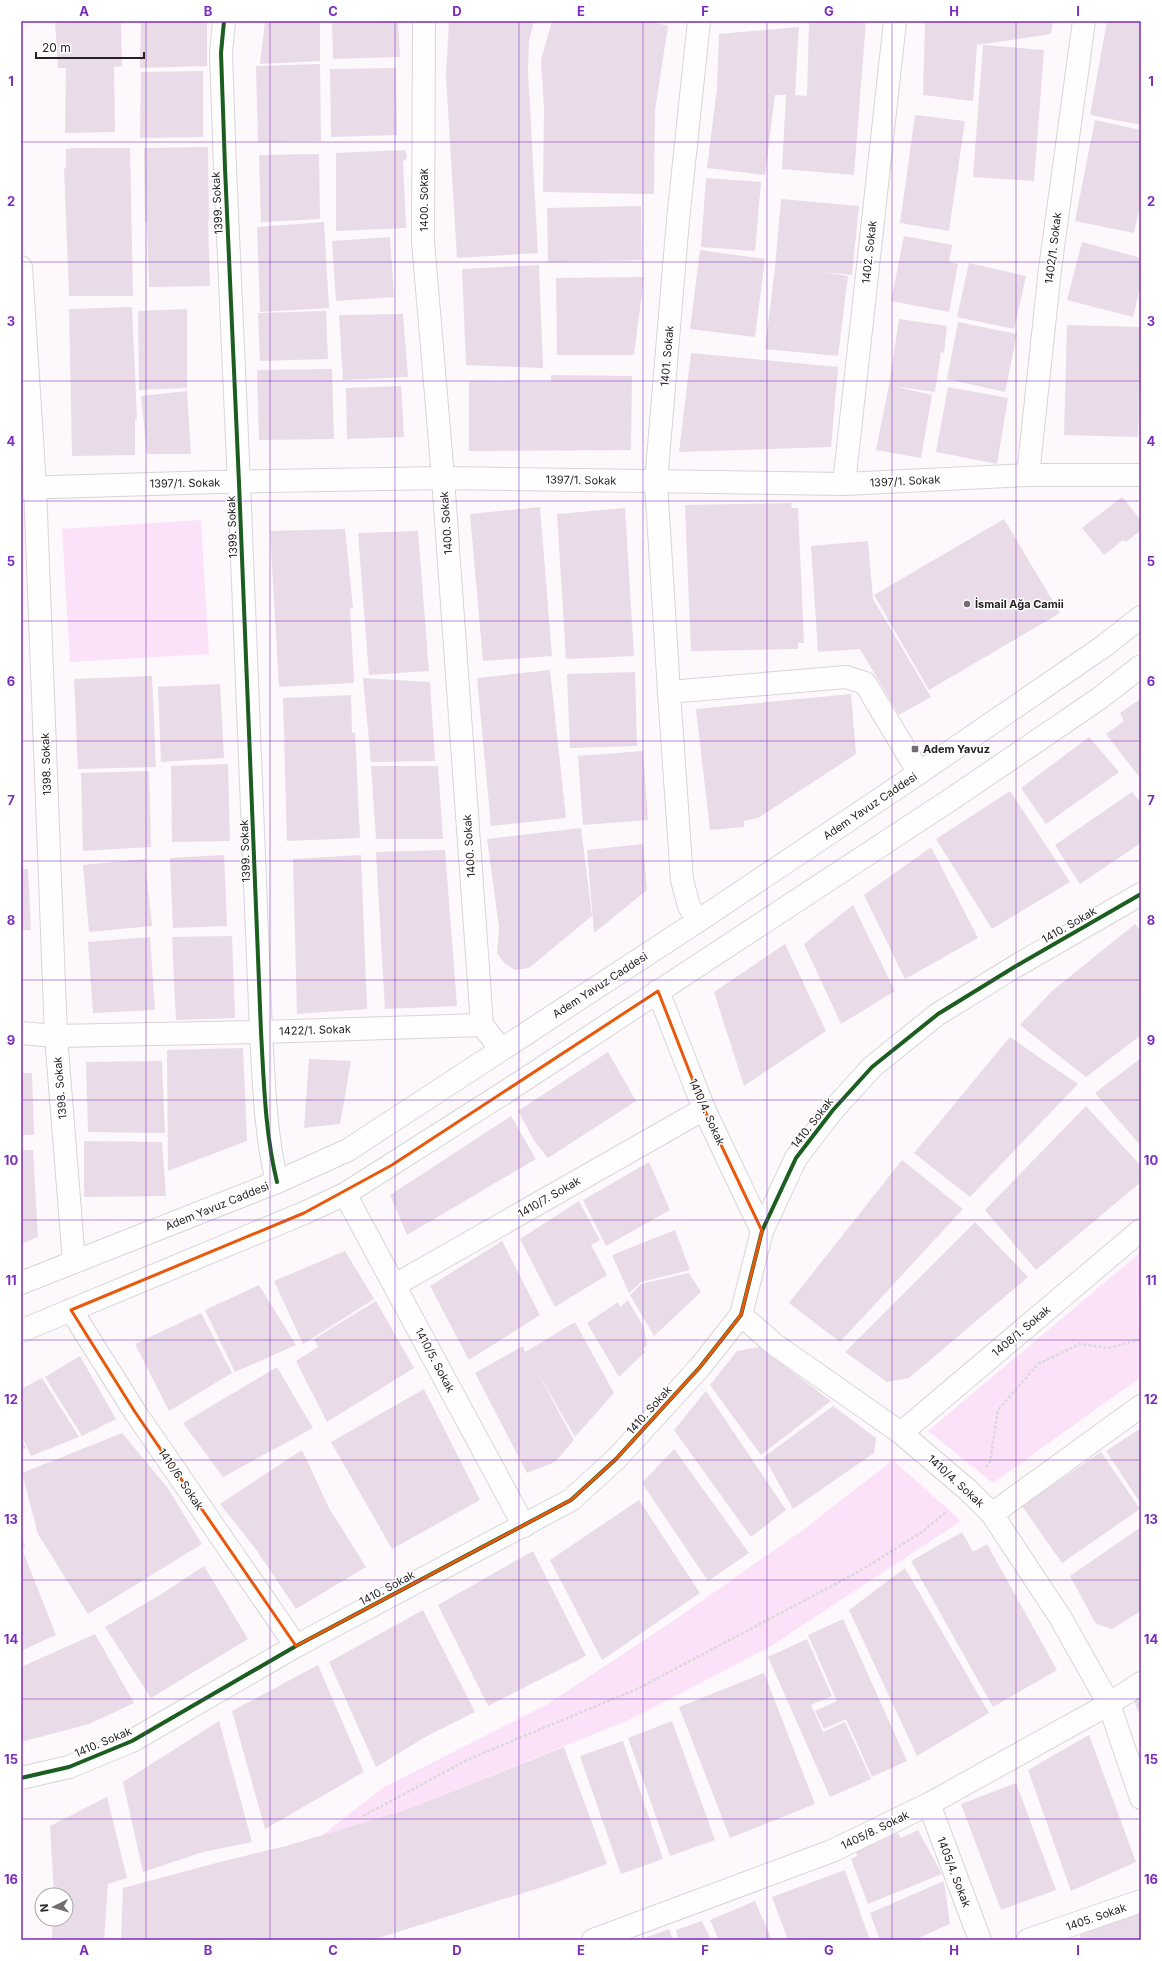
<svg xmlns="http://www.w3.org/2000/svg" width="1162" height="1961" viewBox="0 0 1162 1961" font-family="Inter,sans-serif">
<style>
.green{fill:#fbe2f8}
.building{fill:#eadbe8}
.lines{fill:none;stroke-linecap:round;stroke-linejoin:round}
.minor-casing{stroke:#d8d4d8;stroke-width:24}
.primary-casing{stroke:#d8d4d8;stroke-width:24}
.path{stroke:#dad9da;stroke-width:2.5;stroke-dasharray:3 2;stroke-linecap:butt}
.minor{stroke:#fffeff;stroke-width:22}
.primary{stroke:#fffeff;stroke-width:22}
.cycleway-casing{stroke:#fff;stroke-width:6}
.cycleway{stroke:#1b5e20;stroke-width:4}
.marked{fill:none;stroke:#e8590c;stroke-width:3;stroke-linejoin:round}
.grid{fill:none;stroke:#7b2cbf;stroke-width:1;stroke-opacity:0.55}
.poi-dot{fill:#716d71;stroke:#fff;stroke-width:1.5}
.labels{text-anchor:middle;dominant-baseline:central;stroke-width:3;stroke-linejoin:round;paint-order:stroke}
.street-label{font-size:11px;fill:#262226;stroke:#fff}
.poi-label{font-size:11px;font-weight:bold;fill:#262226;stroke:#fff;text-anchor:start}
.neatline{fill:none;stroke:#7b2cbf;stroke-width:1.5}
.grid-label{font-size:13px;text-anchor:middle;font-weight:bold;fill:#7b2cbf}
</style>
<rect width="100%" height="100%" fill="#fdf8fc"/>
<g class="green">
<polygon points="201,520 209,654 70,662 62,529"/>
<polygon points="1141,1252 1141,1377 993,1483 928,1431"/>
<polygon points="893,1460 961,1521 768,1648 631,1719 299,1853 384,1787 546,1705 673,1621 803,1530"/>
</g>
<g class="building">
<polygon points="55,21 121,21 122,66 114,67 115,132 65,133 66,68 58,68"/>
<polygon points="141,21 207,21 207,66 140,68"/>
<polygon points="265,21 320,21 320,61 260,64"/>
<polygon points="332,21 398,21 400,57 333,59"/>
<polygon points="449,21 534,21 529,41 528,72 538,253 457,258 446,76"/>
<polygon points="552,21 650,21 668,26 655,110 654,194 543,192 544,108 541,60"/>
<polygon points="809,21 866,21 854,175 782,169 786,95 775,95 765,175 707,168 717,88 719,34 799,27 795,95 807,96"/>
<polygon points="925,21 1053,21 1051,34 977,45 973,101 923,95"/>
<polygon points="1107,21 1141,21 1141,125 1090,115"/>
<polygon points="983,45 1044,50 1034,181 973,177"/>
<polygon points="320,64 321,141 258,142 256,66"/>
<polygon points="396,68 397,135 331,137 330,69"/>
<polygon points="203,71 203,137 140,138 141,72"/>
<polygon points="915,115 965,121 949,231 900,223"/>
<polygon points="1095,120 1141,130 1141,201 1134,233 1075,221"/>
<polygon points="208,147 209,220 208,220 210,286 149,287 147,222 145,222 144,148"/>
<polygon points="77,148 130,148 133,296 69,296 64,168 66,169 66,149"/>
<polygon points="405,150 407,155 406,160 403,161 406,228 336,231 336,153"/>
<polygon points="319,154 320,219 261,222 259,155"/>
<polygon points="706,178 761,182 755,251 701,247"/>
<polygon points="781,199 859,206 852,275 823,272 848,276 838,356 765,349 775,268"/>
<polygon points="641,206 642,260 548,262 547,208"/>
<polygon points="324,222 329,308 260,312 257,227"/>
<polygon points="904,236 952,245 949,262 958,264 949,312 891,301"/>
<polygon points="390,237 394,297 336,301 332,241"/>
<polygon points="1082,242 1141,258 1141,284 1133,317 1067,300"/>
<polygon points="700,250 765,259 755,337 690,329"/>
<polygon points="969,263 1026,276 1014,329 957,317"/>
<polygon points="539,265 543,368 466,365 462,269"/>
<polygon points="644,277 634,355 557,355 556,278"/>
<polygon points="132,307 137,419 135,420 135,455 72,456 69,309"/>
<polygon points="187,309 187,388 139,390 138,311"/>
<polygon points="326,311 328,359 260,361 258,313"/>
<polygon points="403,314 408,377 343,380 339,315"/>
<polygon points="899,319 947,326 944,353 941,352 935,392 893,386 932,395 921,458 876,450 889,385"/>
<polygon points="958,322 1017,334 1005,392 947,379"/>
<polygon points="1067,325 1141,327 1138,437 1064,435"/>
<polygon points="691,353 838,367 831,447 679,452"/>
<polygon points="332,369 334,439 259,440 257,370"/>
<polygon points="551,375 632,376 631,450 469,451 469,381 551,382"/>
<polygon points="401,386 404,437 347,439 346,388"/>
<polygon points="948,387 1008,398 997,464 936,452"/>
<polygon points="187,391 191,454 147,454 141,396"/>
<polygon points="1122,497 1141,520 1141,530 1126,542 1123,540 1104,555 1082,528"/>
<polygon points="791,503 792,508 798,508 804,643 798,643 798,649 691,651 685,505"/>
<polygon points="540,507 552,656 483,661 470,514"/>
<polygon points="625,508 634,656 566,659 557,514"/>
<polygon points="1004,519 1060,613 929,690 874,595"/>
<polygon points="345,529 353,608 350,608 354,683 279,687 270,531"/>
<polygon points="418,531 429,671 369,675 358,533"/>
<polygon points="868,541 873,599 931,697 899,715 860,649 818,652 811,546"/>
<polygon points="550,670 566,818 491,826 477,678"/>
<polygon points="635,672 637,746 570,748 567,674"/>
<polygon points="152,676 156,767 78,769 74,679"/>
<polygon points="363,678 430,682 435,761 371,762"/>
<polygon points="220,684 224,758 161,762 158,687"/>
<polygon points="851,694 856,754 758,818 744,821 744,827 710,830 696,709"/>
<polygon points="351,695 352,733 355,732 360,838 287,841 283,698"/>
<polygon points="1140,699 1141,700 1141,779 1106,734 1124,721 1120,713"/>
<polygon points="1089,737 1119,772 1046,824 1021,788"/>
<polygon points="643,751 648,820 583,825 578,756"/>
<polygon points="228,764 230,841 172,842 171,766"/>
<polygon points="371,766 438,766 443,839 376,839"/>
<polygon points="149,771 151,847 83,851 81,773"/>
<polygon points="1010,791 1070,882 992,929 936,839"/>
<polygon points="1132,792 1141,803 1141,843 1080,884 1055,845"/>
<polygon points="581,828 592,916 529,968 515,970 505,964 497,953 499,927 487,839"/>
<polygon points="643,844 647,890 594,933 587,850"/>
<polygon points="931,847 978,938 905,979 864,895"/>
<polygon points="445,850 457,1006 385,1009 376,852"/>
<polygon points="224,855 227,926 173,928 170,858"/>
<polygon points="361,855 367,1009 297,1014 293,859"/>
<polygon points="145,859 152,926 89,932 83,865"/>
<polygon points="21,869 28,869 31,930 21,930"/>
<polygon points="853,905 895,991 841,1024 804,944"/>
<polygon points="1135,924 1141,931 1141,1035 1086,1077 1020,1025 1052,991"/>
<polygon points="232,936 235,1018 176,1020 172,937"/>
<polygon points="150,937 155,1010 93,1013 88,942"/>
<polygon points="785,944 826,1031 744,1086 714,992"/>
<polygon points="1010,1037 1078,1084 970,1197 914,1153"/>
<polygon points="243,1048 247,1141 168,1171 167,1050"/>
<polygon points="608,1052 636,1101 548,1158 535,1142 518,1111"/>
<polygon points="1141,1058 1141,1146 1095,1093"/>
<polygon points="309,1059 351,1061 340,1124 304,1128"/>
<polygon points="162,1061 165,1133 88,1132 86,1062"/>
<polygon points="21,1073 32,1073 34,1135 21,1135"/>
<polygon points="1086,1106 1141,1166 1141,1182 1036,1270 985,1210"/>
<polygon points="511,1116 536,1159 407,1235 390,1195"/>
<polygon points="84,1141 162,1142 166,1196 84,1197"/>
<polygon points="21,1150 33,1150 38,1237 21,1244"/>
<polygon points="902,1160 963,1209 840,1342 789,1303"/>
<polygon points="649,1162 670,1210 606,1246 583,1200"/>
<polygon points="579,1201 600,1240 591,1245 607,1275 555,1307 520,1239"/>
<polygon points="975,1222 1028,1277 909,1378 887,1382 845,1352"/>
<polygon points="675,1230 690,1270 641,1282 629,1293 612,1255"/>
<polygon points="502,1241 540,1315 469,1360 430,1286"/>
<polygon points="345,1251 374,1299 303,1344 274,1281"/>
<polygon points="689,1273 701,1292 654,1336 630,1295 641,1284"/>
<polygon points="259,1285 296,1345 235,1372 205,1310"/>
<polygon points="628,1300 644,1328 647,1345 643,1349 645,1352 619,1377 587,1323 618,1302 620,1307"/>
<polygon points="376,1301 414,1368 327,1422 296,1361 318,1347 314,1339"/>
<polygon points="201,1313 232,1373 169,1411 135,1344"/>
<polygon points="575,1322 614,1393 575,1437 535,1368 574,1440 555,1462 527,1473 475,1373 523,1346 525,1352"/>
<polygon points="759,1347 831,1401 761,1455 710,1385 737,1351"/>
<polygon points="80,1356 116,1419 82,1436 45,1377"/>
<polygon points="277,1367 313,1428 223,1477 183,1423"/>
<polygon points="42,1378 79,1437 31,1456 21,1434 21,1389"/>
<polygon points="424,1389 480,1500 392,1549 331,1442"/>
<polygon points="706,1391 786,1510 751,1537 674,1430"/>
<polygon points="833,1406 876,1438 874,1453 793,1509 764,1457"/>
<polygon points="1141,1428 1141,1504 1106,1451"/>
<polygon points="122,1433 167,1487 202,1544 88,1614 38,1534 22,1473"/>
<polygon points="21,1437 26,1448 21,1450"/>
<polygon points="674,1449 749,1553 708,1581 642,1483"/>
<polygon points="302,1450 329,1508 366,1567 296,1609 255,1548 220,1504"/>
<polygon points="1101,1452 1140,1509 1062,1563 1022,1506"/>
<polygon points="639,1500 700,1593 602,1660 550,1560"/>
<polygon points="1141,1527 1141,1611 1112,1629 1096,1624 1070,1576"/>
<polygon points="962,1532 973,1552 987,1544 1057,1670 993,1707 911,1561"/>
<polygon points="22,1534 25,1548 22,1549 56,1635 21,1651"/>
<polygon points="533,1551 586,1656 488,1706 438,1605"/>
<polygon points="204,1566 248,1639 151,1698 105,1627 160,1595"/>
<polygon points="905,1568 989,1713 917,1756 849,1610"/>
<polygon points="423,1610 475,1712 427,1736 376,1767 329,1662"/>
<polygon points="843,1619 907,1761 872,1777 846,1719 824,1729 815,1711 837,1701 808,1635"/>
<polygon points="95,1634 134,1703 89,1724 21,1742 21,1667"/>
<polygon points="807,1639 832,1696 811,1705 823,1732 845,1722 871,1779 830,1797 768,1657"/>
<polygon points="318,1665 364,1772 265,1829 232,1711"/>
<polygon points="764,1673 815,1804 730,1838 679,1707"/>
<polygon points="1141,1692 1141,1718 1132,1696"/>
<polygon points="219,1721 252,1842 203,1852 143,1872 123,1782"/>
<polygon points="672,1721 715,1840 670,1856 628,1738"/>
<polygon points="1089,1735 1136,1862 1071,1891 1028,1770"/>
<polygon points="623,1741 663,1859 621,1874 580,1756"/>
<polygon points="564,1747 607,1864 552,1884 372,1940 121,1940 123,1888 220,1862 286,1846 403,1811"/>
<polygon points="1016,1783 1056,1890 1001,1910 961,1804"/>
<polygon points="107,1797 127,1878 108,1884 104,1940 52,1940 53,1919 66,1919 66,1895 54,1895 50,1826"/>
<polygon points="918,1830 942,1874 868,1904 851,1859 857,1856 856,1852 898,1833 901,1838"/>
<polygon points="845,1870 870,1940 788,1940 772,1897"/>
<polygon points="944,1881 950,1924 914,1940 880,1940 870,1913"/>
<polygon points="755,1901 772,1940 719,1940 710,1920"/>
<polygon points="1141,1912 1141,1940 1081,1940 1078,1926"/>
<polygon points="702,1921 711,1940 679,1940 676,1930"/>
<polygon points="669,1929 673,1940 639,1940"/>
</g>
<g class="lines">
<defs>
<g id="minor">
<path d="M224 21 221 53 225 168 239 483 261 1032C264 1083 265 1133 277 1182"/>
<polyline points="424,21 423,241 443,478 482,1025"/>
<polyline points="21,267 35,487 56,1036 74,1262"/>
<polyline points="1028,475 1050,269 1084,21"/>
<polyline points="844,484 895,21"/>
<polyline points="21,488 217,482 443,478 844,484 1028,475 1141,475"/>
<polyline points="669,692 656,482 678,220 699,21"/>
<polyline points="698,921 689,906 682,880 669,692 846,677 865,683 919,773"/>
<polyline points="658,991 704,1109 762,1231"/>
<polyline points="482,1025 501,1049"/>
<polyline points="21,1033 56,1036 261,1032 482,1025"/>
<polyline points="345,1194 524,1526"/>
<polyline points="395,1285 704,1109"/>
<polyline points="71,1310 135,1412 296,1646"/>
<polyline points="741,1315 774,1344 901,1433 969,1491 992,1514 1060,1617 1109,1704 1141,1798"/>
<polyline points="901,1433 1141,1230"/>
<polyline points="992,1514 1141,1406"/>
<polyline points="21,1778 69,1767 132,1741 296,1646 571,1500 616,1459 700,1367 741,1315 762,1231 796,1158 833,1110 872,1067 938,1014 1016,966 1141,894"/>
<polyline points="929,1804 980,1940"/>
<polyline points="593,1940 832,1851 929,1804 1109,1704 1141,1683"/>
<polyline points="1028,1940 1141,1901"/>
</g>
<g id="primary">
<polyline points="21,1283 277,1182 348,1150 698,921 919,773 1104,646 1141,617"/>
<polyline points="21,1331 304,1213 345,1194 507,1091 953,798 1100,698 1141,666"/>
</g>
</defs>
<use href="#minor" class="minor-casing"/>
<use href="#primary" class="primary-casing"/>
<g class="path">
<polyline points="986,1467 990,1462 998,1410 1038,1364 1080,1344 1109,1348 1141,1339"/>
<polyline points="363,1816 469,1759 637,1689 860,1571 922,1532 947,1511"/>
</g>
<use href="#minor" class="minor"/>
<use href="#primary" class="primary"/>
<defs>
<g id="cycleway">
<path d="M224 21 221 53 225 168 239 483 261 1032C264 1083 265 1133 277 1182"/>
<polyline points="21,1778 69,1767 132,1741 296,1646 571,1500 616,1459 700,1367 741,1315 762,1231 796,1158 833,1110 872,1067 938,1014 1016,966 1141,894"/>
</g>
</defs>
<use href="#cycleway" class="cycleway-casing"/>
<use href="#cycleway" class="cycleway"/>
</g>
<path class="marked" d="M658 991 704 1109 762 1231 741 1315 700 1367 616 1459 571 1500 296 1646 135 1412 71 1310 304 1213 392 1165Z"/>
<path class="grid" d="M146 21V1940M270 21V1940M395 21V1940M519 21V1940M643 21V1940M767 21V1940M892 21V1940M1016 21V1940M21 142H1141M21 262H1141M21 381H1141M21 501H1141M21 621H1141M21 741H1141M21 861H1141M21 980H1141M21 1100H1141M21 1220H1141M21 1340H1141M21 1460H1141M21 1580H1141M21 1699H1141M21 1819H1141"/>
<g class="poi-dot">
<circle cx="967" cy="604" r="4"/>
<rect x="911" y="745" width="8" height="8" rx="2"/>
</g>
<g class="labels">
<g class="street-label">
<text transform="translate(424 200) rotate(-90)">1400. Sokak</text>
<text transform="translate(217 203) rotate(-93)">1399. Sokak</text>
<text transform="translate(1053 248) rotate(-83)">1402/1. Sokak</text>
<text transform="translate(869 252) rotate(-84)">1402. Sokak</text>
<text transform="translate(667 356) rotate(-85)">1401. Sokak</text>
<text transform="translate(581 480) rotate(1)">1397/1. Sokak</text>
<text transform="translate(905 481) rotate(-3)">1397/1. Sokak</text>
<text transform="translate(185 483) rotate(-1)">1397/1. Sokak</text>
<text transform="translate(446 523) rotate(-94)">1400. Sokak</text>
<text transform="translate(232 527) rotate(-92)">1399. Sokak</text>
<text transform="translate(46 764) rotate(-92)">1398. Sokak</text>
<text transform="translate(870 806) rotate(-34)">Adem Yavuz Caddesi</text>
<text transform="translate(469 846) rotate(-94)">1400. Sokak</text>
<text transform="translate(245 851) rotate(-92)">1399. Sokak</text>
<text transform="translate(1069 925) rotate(-30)">1410. Sokak</text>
<text transform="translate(600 985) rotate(-33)">Adem Yavuz Caddesi</text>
<text transform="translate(315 1030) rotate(-2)">1422/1. Sokak</text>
<text transform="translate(60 1088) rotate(-95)">1398. Sokak</text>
<text transform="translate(707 1112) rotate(66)">1410/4. Sokak</text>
<text transform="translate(812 1123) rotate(-52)">1410. Sokak</text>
<text transform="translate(549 1197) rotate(-30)">1410/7. Sokak</text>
<text transform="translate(217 1206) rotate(-22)">Adem Yavuz Caddesi</text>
<text transform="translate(1021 1331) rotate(-40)">1408/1. Sokak</text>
<text transform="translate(435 1360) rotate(62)">1410/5. Sokak</text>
<text transform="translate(649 1410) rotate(-48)">1410. Sokak</text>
<text transform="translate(181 1479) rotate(56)">1410/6. Sokak</text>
<text transform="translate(956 1481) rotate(42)">1410/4. Sokak</text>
<text transform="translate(387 1588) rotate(-28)">1410. Sokak</text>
<text transform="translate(103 1742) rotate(-23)">1410. Sokak</text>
<text transform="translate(875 1830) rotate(-26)">1405/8. Sokak</text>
<text transform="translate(954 1872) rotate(69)">1405/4. Sokak</text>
<text transform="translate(1096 1917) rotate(-19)">1405. Sokak</text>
</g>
<g class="poi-label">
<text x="975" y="604">İsmail Ağa Camii</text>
<text x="923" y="749">Adem Yavuz</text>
</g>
</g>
<rect width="1162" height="1961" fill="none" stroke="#ffffff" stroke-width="44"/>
<g transform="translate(54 1907) rotate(265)"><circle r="19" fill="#ffffff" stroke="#a8a7a8"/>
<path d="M0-3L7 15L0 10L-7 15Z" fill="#716d71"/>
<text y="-6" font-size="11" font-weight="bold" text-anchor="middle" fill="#262226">N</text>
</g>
<path d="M36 52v6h108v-6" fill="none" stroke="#262226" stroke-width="2"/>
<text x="42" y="52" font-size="12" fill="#262226" stroke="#ffffff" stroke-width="3" paint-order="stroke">20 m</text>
<rect x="22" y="22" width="1118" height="1917" class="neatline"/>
<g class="grid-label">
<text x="84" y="16">A</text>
<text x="208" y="16">B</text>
<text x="333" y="16">C</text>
<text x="457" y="16">D</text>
<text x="581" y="16">E</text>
<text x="705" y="16">F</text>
<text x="829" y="16">G</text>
<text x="954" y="16">H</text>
<text x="1078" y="16">I</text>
<text x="11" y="86">1</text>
<text x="1151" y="86">1</text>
<text x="11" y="206">2</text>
<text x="1151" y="206">2</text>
<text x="11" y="326">3</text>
<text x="1151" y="326">3</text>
<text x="11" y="446">4</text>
<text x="1151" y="446">4</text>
<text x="11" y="566">5</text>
<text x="1151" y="566">5</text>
<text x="11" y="686">6</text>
<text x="1151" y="686">6</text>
<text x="11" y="805">7</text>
<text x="1151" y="805">7</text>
<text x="11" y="925">8</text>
<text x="1151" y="925">8</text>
<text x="11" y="1045">9</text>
<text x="1151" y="1045">9</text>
<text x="11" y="1165">10</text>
<text x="1151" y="1165">10</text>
<text x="11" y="1285">11</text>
<text x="1151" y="1285">11</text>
<text x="11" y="1404">12</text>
<text x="1151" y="1404">12</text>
<text x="11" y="1524">13</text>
<text x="1151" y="1524">13</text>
<text x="11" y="1644">14</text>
<text x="1151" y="1644">14</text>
<text x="11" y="1764">15</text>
<text x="1151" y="1764">15</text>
<text x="11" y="1884">16</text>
<text x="1151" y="1884">16</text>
<text x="84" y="1955">A</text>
<text x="208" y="1955">B</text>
<text x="333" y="1955">C</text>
<text x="457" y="1955">D</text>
<text x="581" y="1955">E</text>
<text x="705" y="1955">F</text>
<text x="829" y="1955">G</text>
<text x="954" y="1955">H</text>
<text x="1078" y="1955">I</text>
</g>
</svg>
